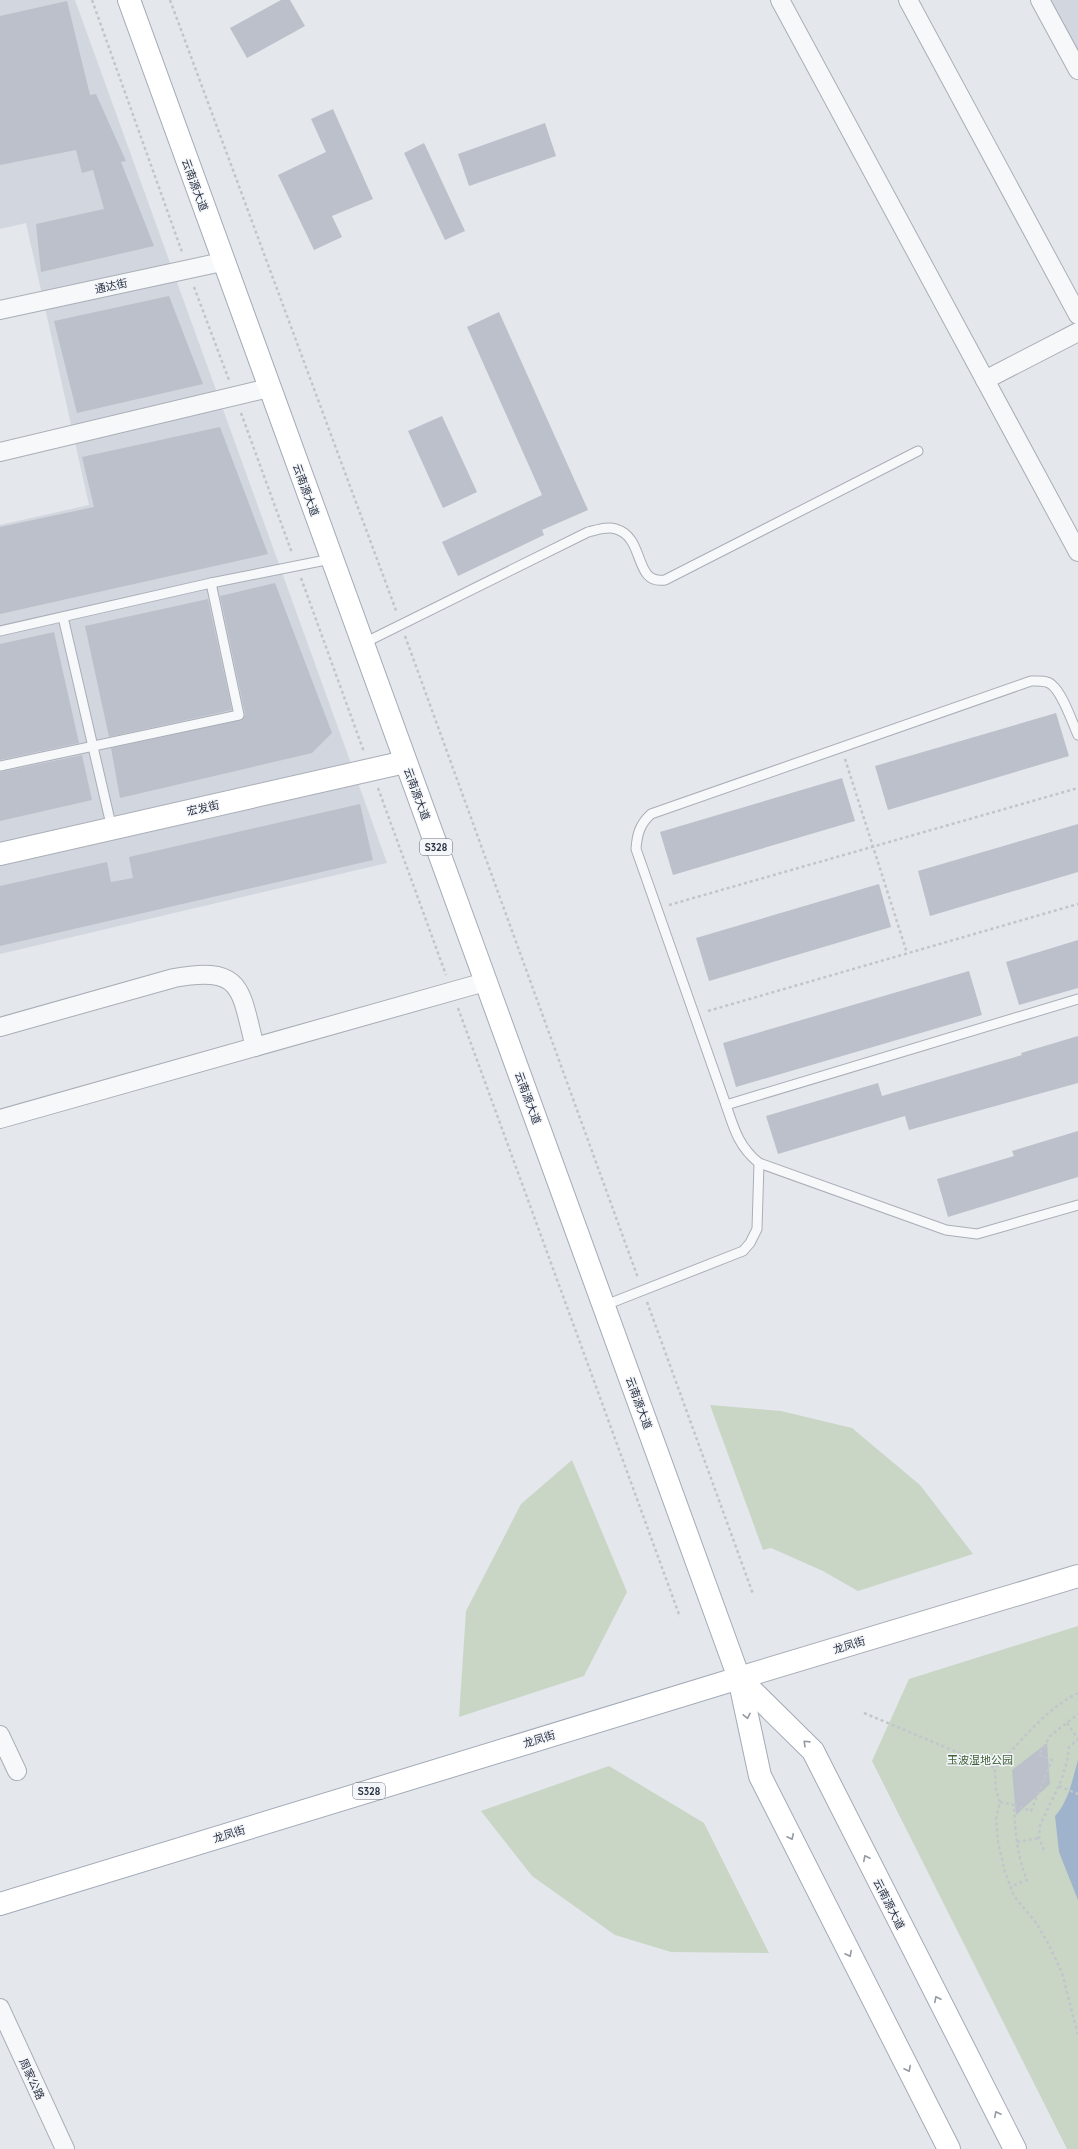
<svg xmlns="http://www.w3.org/2000/svg" width="1078" height="2149" viewBox="0 0 1078 2149" font-family="Quicksand,'Noto Sans SC',sans-serif">
<style>
.built{fill:#d2d6de}
.green{fill:#c9d6c5}
.water{fill:#9fb4cc}
.building{fill:#bbc0ca}
.lines{fill:none;stroke-linecap:round;stroke-linejoin:round}
.lane-casing{stroke:#a9aeb7;stroke-width:11}
.street-casing{stroke:#a9aeb7;stroke-width:20}
.secondary-casing{stroke:#a9aeb7;stroke-width:24}
.primary-casing{stroke:#a3abb8;stroke-width:24}
.path{stroke:#c2c5cb;stroke-width:2.5;stroke-dasharray:3 3;stroke-linecap:butt}
.lane{stroke:#f7f8fa;stroke-width:9}
.street{stroke:#f7f8fa;stroke-width:18}
.secondary{stroke:#fff;stroke-width:22}
.primary{stroke:#fff;stroke-width:22}
.oneway{stroke:#959aa2}
.labels{text-anchor:middle;dominant-baseline:central;stroke-width:3;stroke-linejoin:round;paint-order:stroke}
.shield{fill:#f4f6f9;stroke:#676e7b;stroke-width:1}
.shield-label{font-size:10px;font-weight:bold;fill:#2b3445}
.street-label{font-size:11px;fill:#2b3445;stroke:#f4f6f9}
.park-label{font-size:11px;fill:#3f6138;stroke:#f4f6f9}
</style>
<rect width="100%" height="100%" fill="#e4e7ec"/>
<g class="built">
<polygon points="0,0 75,0 387,863 0,954 0,525 89,505 26,223 0,229"/>
<polygon points="1047,0 1078,0 1078,60"/>
</g>
<g class="green">
<polygon points="710,1405 781,1411 852,1428 920,1485 973,1554 858,1591 823,1571 771,1548 763,1550"/>
<polygon points="572,1460 627,1592 584,1676 459,1717 466,1611 521,1504"/>
<polygon points="1078,1626 1078,2149 1067,2149 872,1761 909,1679"/>
<polygon points="609,1766 704,1823 769,1953 671,1952 615,1935 532,1876 481,1811"/>
</g>
<path class="water" d="M1078 1760V1900L1059 1852 1055 1816C1069 1801 1072 1780 1078 1760Z"/>
<g class="building">
<polygon points="281,0 290,0 305,26 247,58 230,28"/>
<polygon points="67,1 90,95 96,94 126,161 121,162 154,246 41,272 36,224 104,209 93,170 82,173 76,150 0,165 0,16"/>
<polygon points="333,109 373,199 332,216 342,237 314,250 278,175 326,152 311,119"/>
<polygon points="545,123 556,156 469,186 458,154"/>
<polygon points="424,143 465,231 445,240 404,153"/>
<polygon points="169,296 203,384 77,413 54,321"/>
<polygon points="499,312 588,510 542,530 544,535 458,576 442,542 542,495 467,327"/>
<polygon points="442,416 477,492 443,508 408,431"/>
<polygon points="220,427 268,554 0,614 0,527 94,507 82,457"/>
<polygon points="275,583 332,733 312,753 120,798 111,748 243,719 245,714 220,596"/>
<polygon points="208,599 232,710 109,737 85,626"/>
<polygon points="54,632 79,743 0,760 0,644"/>
<polygon points="1056,713 1069,756 888,810 875,766"/>
<polygon points="82,755 92,800 0,821 0,772"/>
<polygon points="842,778 855,821 673,875 660,832"/>
<polygon points="360,804 373,860 0,946 0,886 107,862 111,882 133,878 129,857"/>
<polygon points="1078,824 1078,872 930,916 918,871"/>
<polygon points="879,884 891,927 709,981 696,938"/>
<polygon points="1078,940 1078,988 1019,1005 1006,962"/>
<polygon points="969,971 982,1015 736,1087 723,1043"/>
<polygon points="1078,1036 1078,1083 909,1130 905,1116 778,1154 766,1116 878,1083 882,1096 1022,1055 1021,1053"/>
<polygon points="1078,1131 1078,1177 948,1217 937,1179 1014,1156 1012,1151"/>
<polygon points="1047,1743 1050,1784 1016,1815 1012,1770"/>
</g>
<g class="lines">
<defs>
<g id="lane">
<polyline points="63,617 112,829"/>
<polyline points="0,631 211,583 331,559"/>
<path d="M362 644 588 532C597 530 607 526 616 529 646 538 633 585 665 580L918 451"/>
<polyline points="0,766 239,715 211,583"/>
<path d="M1078 999 726 1105C734 1129 739 1147 759 1163L946 1230 977 1234 1078 1205"/>
<path d="M726 1105 636 849C637 834 640 824 651 814L1031 681C1037 681 1047 680 1052 685 1063 694 1072 722 1078 735"/>
<polyline points="603,1306 743,1251 750,1243 757,1229 759,1163"/>
</g>
<g id="street">
<polyline points="780,0 1078,552"/>
<polyline points="908,0 1078,315"/>
<polyline points="1040,0 1078,70"/>
<polyline points="0,310 222,262"/>
<polyline points="985,380 1078,332"/>
<polyline points="0,452 269,388"/>
<path d="M0 1027 174 978C244 965 240 990 255 1047"/>
<polyline points="0,1119 485,982"/>
<polyline points="0,1735 17,1771"/>
<polyline points="0,2008 65,2149"/>
</g>
<g id="secondary">
<polyline points="0,854 405,762"/>
<polyline points="739,1678 1078,1576"/>
</g>
<g id="primary">
<polyline points="129,0 739,1678 760,1776 949,2149"/>
<polyline points="739,1678 813,1751 1015,2149"/>
<polyline points="0,1904 739,1678"/>
</g>
</defs>
<use href="#lane" class="lane-casing"/>
<use href="#street" class="street-casing"/>
<use href="#secondary" class="secondary-casing"/>
<use href="#primary" class="primary-casing"/>
<g class="path">
<polyline points="92,0 182,252"/>
<polyline points="170,0 397,613"/>
<polyline points="194,287 229,380"/>
<polyline points="241,413 292,553"/>
<polyline points="301,578 364,752"/>
<polyline points="405,636 638,1278"/>
<polyline points="845,759 907,953"/>
<polyline points="378,788 446,975"/>
<polyline points="669,905 1078,788"/>
<polyline points="458,1008 680,1617"/>
<polyline points="708,1011 1078,904"/>
<polyline points="647,1302 753,1594"/>
<path d="M1078 1693C1044 1710 1022 1741 995 1768L996 1790 1000 1802 996 1819 998 1842 1005 1872 1014 1896 1037 1924 1049 1945 1062 1973 1078 2035"/>
<polyline points="864,1713 995,1768"/>
<polyline points="1067,1723 1078,1739"/>
<polyline points="1059,1786 1078,1794"/>
<path d="M1000 1802 1014 1805C1015 1831 1017 1856 1027 1880L1010 1887"/>
<polyline points="1014,1805 1031,1811 1052,1760 1039,1755 1050,1736 1078,1714"/>
<polyline points="1017,1842 1039,1838"/>
<polyline points="1044,1850 1039,1838 1040,1825 1061,1781 1067,1762 1069,1747 1078,1739"/>
</g>
<use href="#lane" class="lane"/>
<use href="#street" class="street"/>
<use href="#secondary" class="secondary"/>
<use href="#primary" class="primary"/>
</g>
<defs><path id="oneway-chevron" d="M-2-3.5L2.5 0L-2 3.5" fill="none" stroke-width="1.6" stroke-linecap="round" stroke-linejoin="round"/></defs>
<g class="oneway">
<use href="#oneway-chevron" transform="translate(747 1716) rotate(78)"/>
<use href="#oneway-chevron" transform="translate(806 1743) rotate(-136)"/>
<use href="#oneway-chevron" transform="translate(791 1837) rotate(64)"/>
<use href="#oneway-chevron" transform="translate(866 1858) rotate(-117)"/>
<use href="#oneway-chevron" transform="translate(849 1954) rotate(63)"/>
<use href="#oneway-chevron" transform="translate(937 1999) rotate(-117)"/>
<use href="#oneway-chevron" transform="translate(908 2069) rotate(63)"/>
<use href="#oneway-chevron" transform="translate(997 2114) rotate(-117)"/>
</g>
<g class="labels">
<g class="shield">
<rect x="420" y="839" width="32" height="16" rx="3"/>
<rect x="353" y="1783" width="32" height="16" rx="3"/>
</g>
<g class="shield-label">
<text x="436" y="847">S328</text>
<text x="369" y="1791">S328</text>
</g>
<g class="street-label">
<text transform="translate(195 185) rotate(70)">云南源大道</text>
<text transform="translate(111 286) rotate(-12)">通达街</text>
<text transform="translate(306 490) rotate(70)">云南源大道</text>
<text transform="translate(417 794) rotate(70)">云南源大道</text>
<text transform="translate(203 808) rotate(-13)">宏发街</text>
<text transform="translate(528 1098) rotate(70)">云南源大道</text>
<text transform="translate(639 1403) rotate(70)">云南源大道</text>
<text transform="translate(849 1645) rotate(-17)">龙凤街</text>
<text transform="translate(539 1739) rotate(-17)">龙凤街</text>
<text transform="translate(229 1834) rotate(-17)">龙凤街</text>
<text transform="translate(889 1904) rotate(63)">云南源大道</text>
<text transform="translate(32 2079) rotate(65)">周家公路</text>
</g>
<g class="park-label">
<text x="980" y="1760">玉波湿地公园</text>
</g>
</g>
</svg>
